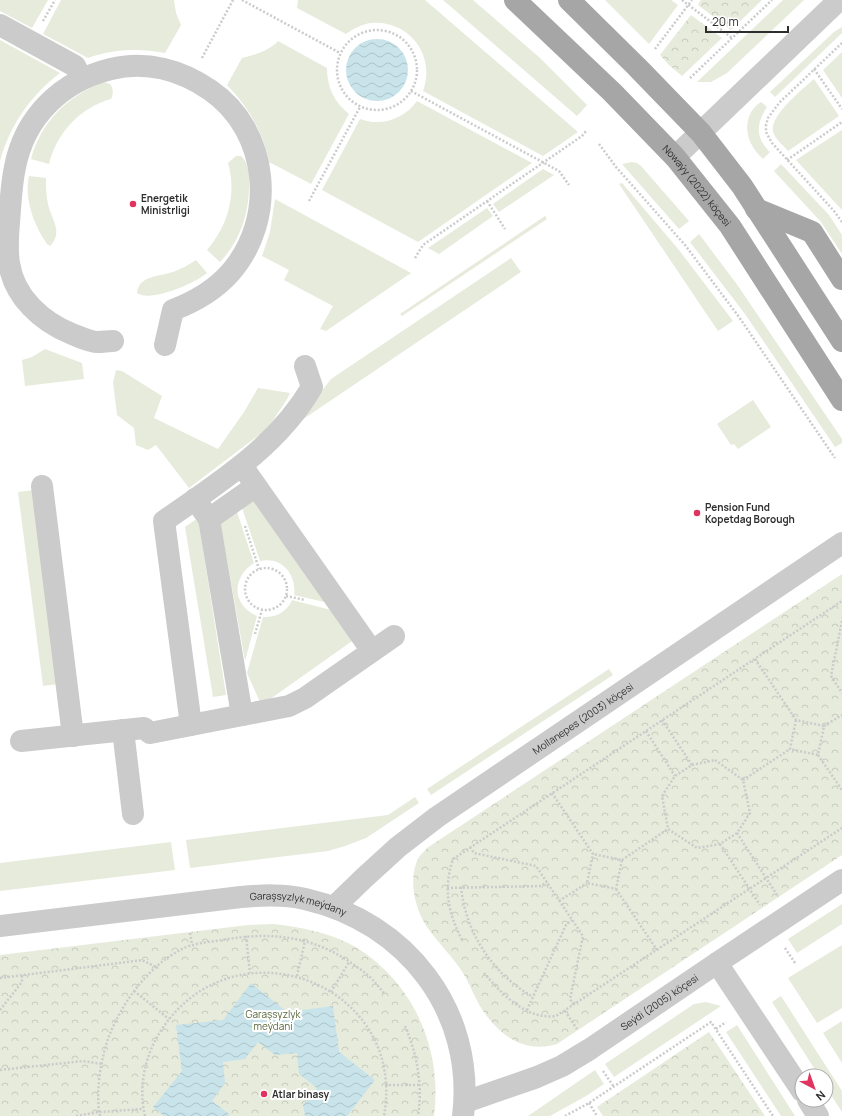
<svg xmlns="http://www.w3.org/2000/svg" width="842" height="1116" viewBox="0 0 842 1116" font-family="Manrope,sans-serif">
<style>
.grass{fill:#e7ebdc}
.forest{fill:url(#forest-crowns)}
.water{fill:url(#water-waves)}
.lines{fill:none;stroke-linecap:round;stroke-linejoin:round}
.path{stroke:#cbcbcb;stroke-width:2.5;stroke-dasharray:2 2;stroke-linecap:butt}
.minor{stroke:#cbcbcb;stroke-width:22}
.major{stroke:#a6a6a6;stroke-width:22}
.poi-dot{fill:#e03460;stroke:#fff;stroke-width:1.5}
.labels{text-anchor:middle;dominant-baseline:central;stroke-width:4;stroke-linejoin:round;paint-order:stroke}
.street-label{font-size:10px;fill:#2e2e2e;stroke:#fff}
.poi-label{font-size:10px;font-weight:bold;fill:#2e2e2e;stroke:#fff;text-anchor:start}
.park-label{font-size:10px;fill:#59683c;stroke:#fff}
</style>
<defs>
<pattern id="forest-crowns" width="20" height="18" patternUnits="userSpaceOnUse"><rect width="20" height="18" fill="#e7ebdc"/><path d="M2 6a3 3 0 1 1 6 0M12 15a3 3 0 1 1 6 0" fill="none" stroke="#c6cabd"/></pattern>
<pattern id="water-waves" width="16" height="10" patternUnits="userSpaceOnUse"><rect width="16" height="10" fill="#c8e3ea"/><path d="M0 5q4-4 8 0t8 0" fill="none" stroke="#acc3c9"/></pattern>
</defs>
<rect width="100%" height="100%" fill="#fff"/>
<g class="grass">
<polygon points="0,0 48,0 32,28 0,11"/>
<path d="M61 0H174L176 13 181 25 165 53C139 48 113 49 88 58L43 34Z"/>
<path d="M298 0H425L578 132 543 156 423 91C436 55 409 20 371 23 362 24 353 29 346 34L297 8Z"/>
<polygon points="443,0 473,0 540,58 587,105 577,116"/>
<polygon points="605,0 671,0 678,5 649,44"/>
<polygon points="783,0 804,0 727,73 711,82 697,82"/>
<polygon points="842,27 842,33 775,97 770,92 834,32"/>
<path d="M0 40 60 73C31 95 10 125 0 161Z"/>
<path d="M278 41 327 68C327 87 334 102 349 114L311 184 269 162C263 131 248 107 227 85L242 58C254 55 269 51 278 41Z"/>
<polygon points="842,52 842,98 823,70"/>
<path d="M814 79 839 116 788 151C783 145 774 138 773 131 770 115 803 89 814 79Z"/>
<path d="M104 82 110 84C113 88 114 94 111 99 80 108 57 132 49 164L31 159C41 121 68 96 104 82Z"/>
<path d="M417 101 532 163 418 242 322 190 360 119C381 127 404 119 417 101Z"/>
<path d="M761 102 767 107C756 124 755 137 770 152L763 159C759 155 755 151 753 147 743 132 746 111 761 102Z"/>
<polygon points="842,130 842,210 796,160"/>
<path d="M236 156H241C247 161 249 170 249 179 250 210 242 239 220 262L207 250C228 226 237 194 228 163Z"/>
<polygon points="632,162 637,163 641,166 689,221 679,229 622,164"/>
<polygon points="781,164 829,215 842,235 842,254 821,222 774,171"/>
<polygon points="543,169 554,175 499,212 493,204"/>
<path d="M29 176 46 178C46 187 46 196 48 204 51 219 64 232 50 246L47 244C34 225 24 199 29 176Z"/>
<polygon points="622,183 679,250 733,321 718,331 619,184"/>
<polygon points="275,199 411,273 326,331 320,329 333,306 284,280 289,270 262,256 270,232"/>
<polygon points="487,208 493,216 439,254 428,248"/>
<polygon points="545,216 547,219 402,316 400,314"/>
<polygon points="699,234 736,283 842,439 842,443 835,447 745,314 690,242"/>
<polygon points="511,258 521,272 290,428 314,401 331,379"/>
<path d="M196 260 207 273C196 283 150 303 137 293 139 275 159 277 173 272 181 269 189 265 196 260Z"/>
<polygon points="45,349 82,363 84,379 25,386 22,360 32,357"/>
<polygon points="116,370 122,371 162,396 154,418 218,449 244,412 258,388 290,393 286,401 267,429 189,488 156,445 148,450 136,445 134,428 117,415 113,382"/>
<polygon points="753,400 771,427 738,449 734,444 731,445 717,424"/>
<polygon points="34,490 59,684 43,686 18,492"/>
<path d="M254 496 329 603 294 595C297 574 281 556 260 561L241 505Z"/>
<path d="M236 509 254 563C231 578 232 605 257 616L245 661 220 520Z"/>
<polygon points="198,518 226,695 213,697 185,527"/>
<path d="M292 600 335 611 355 639 266 702H260L247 673 263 617C275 618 287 612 292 600Z"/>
<polygon points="609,669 613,675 431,795 427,789"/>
<polygon points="415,797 419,803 366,838 345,846 328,851 190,868 186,840 388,815"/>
<polygon points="171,842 175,870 0,891 0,863"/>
<polygon points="842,904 842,924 797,953 788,939"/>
<polygon points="842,945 842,1008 817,1023 788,978"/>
<polygon points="781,996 842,1091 842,1112 826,1087 826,1076 819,1076 772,1002"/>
<polygon points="706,1002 721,1006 614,1077 605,1064 694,1004"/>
<polygon points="842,1021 842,1063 823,1033"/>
<polygon points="737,1025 795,1116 781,1116 726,1032"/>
<polygon points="595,1070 604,1084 586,1096 550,1116 528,1116"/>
</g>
<g class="forest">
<polygon points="701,0 762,0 731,30 698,5"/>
<polygon points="691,15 722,38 682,76 669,65 660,55"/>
<path d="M842 574V855L557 1044C527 1053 504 1039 486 1015 475 1001 470 982 459 967 449 953 434 938 425 924 414 905 408 877 419 857 421 854 425 851 427 848Z"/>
<path d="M274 924C300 927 326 932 350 944 412 978 443 1048 434 1116H0V955L248 925Z"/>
<polygon points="709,1032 765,1116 603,1116 597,1107"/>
</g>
<g class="water">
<circle cx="377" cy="70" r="31"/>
<polygon points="251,983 287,1012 333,1006 339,1052 375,1080 347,1116 305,1116 303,1105 317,1088 299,1074 297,1053 275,1055 258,1042 245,1059 223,1062 225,1083 212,1101 229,1114 229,1116 164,1116 153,1107 182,1071 176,1025 223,1020"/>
</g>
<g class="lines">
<g class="path">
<polyline points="242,0 340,53"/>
<polyline points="682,0 732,38"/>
<polyline points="43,21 55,0"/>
<circle cx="377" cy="70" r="40"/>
<polyline points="842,43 780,102 773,111 768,118 766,125 766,132 772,143 834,211 842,222"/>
<polyline points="655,49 692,0"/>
<polyline points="202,58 233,0"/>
<polyline points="814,69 842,109"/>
<polyline points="690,78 772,0"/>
<polyline points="411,91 559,171 569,185"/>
<polyline points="599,144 616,167 685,245 739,317 835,458"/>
<polyline points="787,160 842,122"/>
<polyline points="309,201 360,107"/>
<polyline points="487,201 505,229"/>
<polyline points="415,258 423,245 582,136 586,131"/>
<polyline points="245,526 259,569"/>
<circle cx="266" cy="589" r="21"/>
<polyline points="286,596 305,600"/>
<polyline points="842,621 831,676 842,693"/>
<polyline points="255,634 262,610"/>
<polyline points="755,659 796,720 824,726 818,755 790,749 796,720"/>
<polyline points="662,720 692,765"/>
<polyline points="824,726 842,715"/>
<polyline points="646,731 675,776"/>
<polyline points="818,755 842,790"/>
<polygon points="715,760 743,780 750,813 737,833 720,844 697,848 668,829 662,796 675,776 692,765"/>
<polyline points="743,780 790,749"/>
<polyline points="552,793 593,854 587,883 616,889 622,860 593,854"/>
<polyline points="737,833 777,895"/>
<polyline points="720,844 760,905"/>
<polyline points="470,847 474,853 536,866 583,936 570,999 574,1005"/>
<polyline points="622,860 668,829"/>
<path d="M461 887C466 934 493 974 533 997"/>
<polyline points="447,888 541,886 547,882"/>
<polyline points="616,889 657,950"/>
<polyline points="559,901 587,883"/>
<polyline points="190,933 192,945"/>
<polyline points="246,936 250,973"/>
<path d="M462 940C448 912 443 889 453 859L842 601"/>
<polyline points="785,948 795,963"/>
<path d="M484 973C502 994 526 1020 556 1016L842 828"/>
<polyline points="297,976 305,941"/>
<polyline points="0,978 142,960 156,967"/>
<polyline points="134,991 169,1019"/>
<polyline points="331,992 349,962"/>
<polyline points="0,1010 22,982 22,975"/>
<polyline points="527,1010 566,925 572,920"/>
<polyline points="565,1011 577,1029"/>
<path d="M405 1026C417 1054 423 1085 418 1116"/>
<polyline points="716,1029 726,1022"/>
<polyline points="0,1070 83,1061 102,1064"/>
<polyline points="603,1071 614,1087"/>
<polyline points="385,1085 419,1085"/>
<polyline points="589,1103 597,1116"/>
<polyline points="76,1116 99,1112 143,1109"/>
<path d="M100 1116C95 1093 101 1058 109 1036 123 1001 149 965 184 948 196 943 209 942 222 940 267 932 308 935 347 960 355 966 364 971 371 978 376 983 380 989 385 994"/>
<path d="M145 1116C138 1087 145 1054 162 1029 236 918 408 984 384 1116"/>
<polyline points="565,1116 589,1103 711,1022 773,1116"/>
</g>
<g class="minor">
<polyline points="0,25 75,66 82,79"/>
<polyline points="675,157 839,0"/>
<path d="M113 341C108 341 103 342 98 342 90 342 80 337 72 334 42 322 14 297 9 263 6 245 9 227 10 209 11 195 12 181 15 167 25 116 62 81 111 69 146 60 181 70 210 90 270 131 277 220 230 273 214 291 194 302 173 310L165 345"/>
<polyline points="242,466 372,651"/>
<polyline points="42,486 73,736"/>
<polyline points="195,499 209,519 242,715"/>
<polyline points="209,519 256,486"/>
<polyline points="191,725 289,706 305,698 394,636"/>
<polyline points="123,730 133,814"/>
<path d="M21 741 144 728 150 733 191 725 164 521C218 483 278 446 312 387L305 366"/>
<path id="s1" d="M334 907 364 878 398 847 437 817 842 543"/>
<path id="s2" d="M0 926 241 897C263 895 284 894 305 899 406 922 476 1011 463 1116"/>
<polyline points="717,963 802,1091"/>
<polyline points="808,1100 818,1116"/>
<path id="s3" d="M465 1102 537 1077 562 1066 590 1049 717 963 842 880"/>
</g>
<g class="major">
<path id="s4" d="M515 0 612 92 675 157 730 226 842 400"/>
<polyline points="569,0 637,67 701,133 742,186 842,341"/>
<polyline points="756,209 812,232 842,279"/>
</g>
</g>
<g class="poi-dot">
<circle cx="133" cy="204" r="4"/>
<circle cx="697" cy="513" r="4"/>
<circle cx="264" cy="1094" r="4"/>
</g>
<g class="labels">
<g class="street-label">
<text stroke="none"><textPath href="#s4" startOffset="260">Nowaýy (2022) köçesi</textPath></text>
<text stroke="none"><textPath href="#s1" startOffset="313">Mollanepes (2003) köçesi</textPath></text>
<text stroke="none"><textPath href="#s2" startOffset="301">Garaşsyzlyk meýdany</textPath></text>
<text stroke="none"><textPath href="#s3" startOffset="220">Seýdi (2005) köçesi</textPath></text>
</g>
<g class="poi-label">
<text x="141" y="198">Energetik<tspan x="141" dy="12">Ministrligi</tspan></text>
<text x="705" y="507">Pension Fund<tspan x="705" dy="12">Kopetdag Borough</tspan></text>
<text x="272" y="1094">Atlar binasy</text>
</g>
<g class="park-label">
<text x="273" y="1014">Garaşsyzlyk<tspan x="273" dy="12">meýdani</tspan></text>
</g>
</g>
<g transform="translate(814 1088) rotate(139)"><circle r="19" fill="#ffffff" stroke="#ababab"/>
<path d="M0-3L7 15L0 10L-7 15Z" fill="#e03460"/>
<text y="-6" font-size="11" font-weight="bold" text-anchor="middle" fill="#2e2e2e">N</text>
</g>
<path d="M706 26v6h82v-6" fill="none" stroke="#2e2e2e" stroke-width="2"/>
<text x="712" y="26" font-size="12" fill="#2e2e2e" stroke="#ffffff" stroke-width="3" paint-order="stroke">20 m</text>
</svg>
